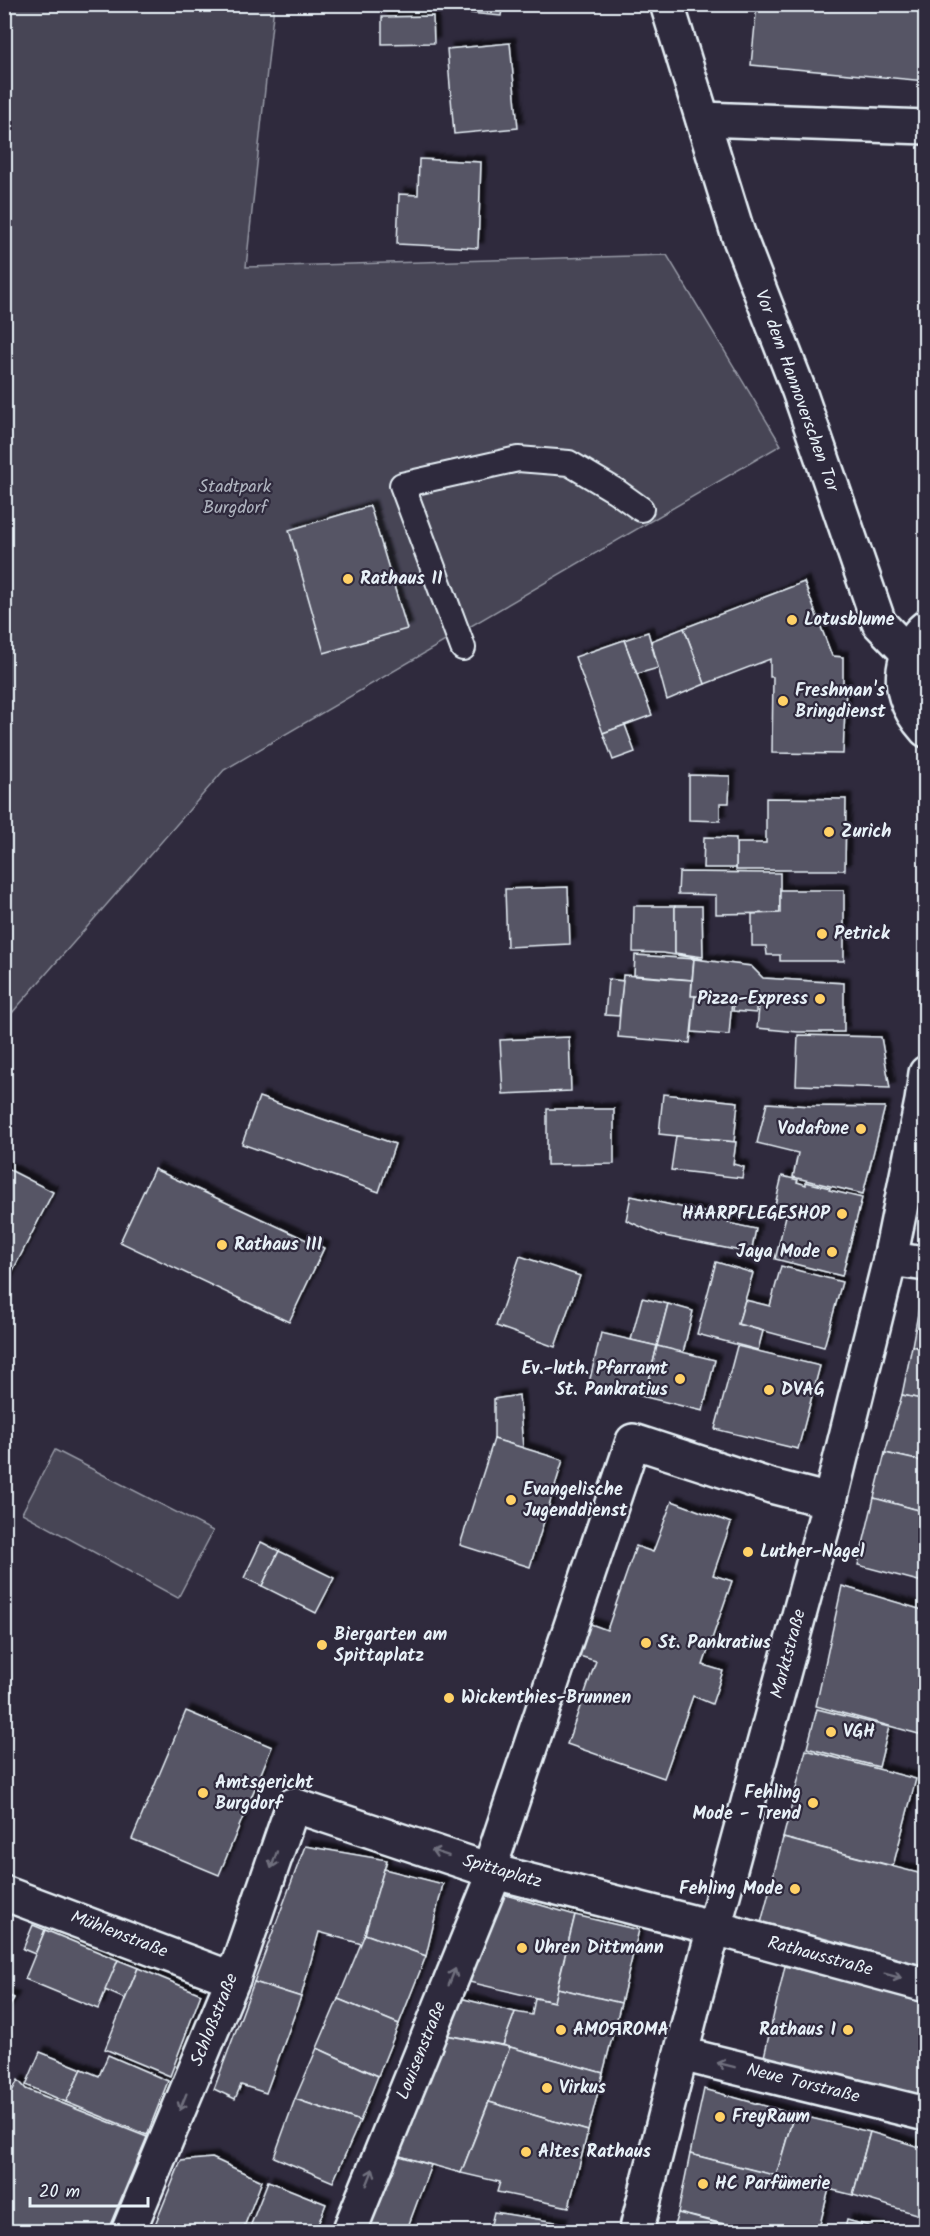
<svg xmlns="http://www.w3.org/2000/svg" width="930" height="2236" viewBox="0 0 930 2236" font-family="Kalam,sans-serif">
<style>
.green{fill:#464455;stroke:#979aa6;stroke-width:1.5}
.building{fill:#575565;stroke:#e8f1f8;stroke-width:1.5;filter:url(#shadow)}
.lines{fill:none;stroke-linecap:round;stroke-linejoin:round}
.service-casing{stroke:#e8f1f8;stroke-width:28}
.pedestrian-casing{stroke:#e8f1f8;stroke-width:38}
.minor-casing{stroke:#e8f1f8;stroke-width:38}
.service{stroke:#2f2a3d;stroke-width:24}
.pedestrian{stroke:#2f2a3d;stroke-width:33}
.minor{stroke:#2f2a3d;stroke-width:33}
.oneway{stroke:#70707e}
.poi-dot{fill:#ffd166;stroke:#2f2a3d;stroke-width:2}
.labels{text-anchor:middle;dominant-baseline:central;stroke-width:4.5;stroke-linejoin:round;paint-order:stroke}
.street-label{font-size:18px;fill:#e8f1f8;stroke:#2f2a3d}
.park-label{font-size:18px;fill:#afb4bf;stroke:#2f2a3d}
.poi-label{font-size:18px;font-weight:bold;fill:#e8f1f8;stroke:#2f2a3d;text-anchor:start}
</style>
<defs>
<filter id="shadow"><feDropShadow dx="5.5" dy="-5.5" stdDeviation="1.5" flood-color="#0009"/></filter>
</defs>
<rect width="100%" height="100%" fill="#2f2a3d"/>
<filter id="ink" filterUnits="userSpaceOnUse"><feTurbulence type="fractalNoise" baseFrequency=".0167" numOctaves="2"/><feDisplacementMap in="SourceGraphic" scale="12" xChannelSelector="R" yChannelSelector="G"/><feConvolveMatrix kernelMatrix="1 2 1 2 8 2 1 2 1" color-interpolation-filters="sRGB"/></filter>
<g filter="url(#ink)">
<g class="green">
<polygon points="5,5 274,5 246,267 667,255 781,445 224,770 5,1021"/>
<polygon points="55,1450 213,1531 178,1598 22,1513"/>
</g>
<g class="building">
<polygon points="471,4 503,4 501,16 470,13"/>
<polygon points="757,4 926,4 926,81 751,65"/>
<polygon points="433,16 434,43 382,44 382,17"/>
<polygon points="510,43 518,128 454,134 447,49"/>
<polygon points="419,159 481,162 478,248 397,244 399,194 418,195"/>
<polygon points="370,506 407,629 324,653 289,530"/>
<polygon points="804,582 832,656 843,657 843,685 846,686 843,754 772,753 773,677 770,677 770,659 705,684 684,628"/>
<polygon points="684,628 705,684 667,700 651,641"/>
<polygon points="648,632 658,668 637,674 624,640"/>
<polygon points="624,640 652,715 603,733 575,657"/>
<polygon points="625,725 635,752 613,760 603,733"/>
<polygon points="689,775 730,776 729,803 720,803 720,821 689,820"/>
<polygon points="766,798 846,799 845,870 736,870 736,843 766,843"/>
<polygon points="704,837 736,838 736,868 703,868"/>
<polygon points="679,872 780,873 780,913 716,914 716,895 678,894"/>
<polygon points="568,887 570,944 507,947 505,889"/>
<polygon points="780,890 844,890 844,961 780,961 780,955 767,955 766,946 752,946 752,914 780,913"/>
<polygon points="634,906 675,906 675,953 703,959 663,953 633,952"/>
<polygon points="675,906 702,906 703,957 675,953"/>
<polygon points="635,955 694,959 692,980 634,975"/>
<polygon points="694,959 751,966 763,978 844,983 844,1032 798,1032 757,1028 759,1008 756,1008 756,1013 733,1011 734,999 691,996"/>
<polygon points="623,975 692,980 691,996 695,996 690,1043 618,1037"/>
<polygon points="608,979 623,981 619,1016 605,1015"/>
<polygon points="695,996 732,999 729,1035 692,1032"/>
<polygon points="798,1035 881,1037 890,1088 796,1085"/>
<polygon points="569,1037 571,1091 503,1094 500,1040"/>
<polygon points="663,1094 738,1102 734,1142 659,1134"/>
<polygon points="259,1097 395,1144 379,1192 242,1144"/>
<polygon points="767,1103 810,1106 885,1107 863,1194 793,1177 798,1153 757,1143"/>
<polygon points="547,1109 614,1109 614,1164 547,1165"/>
<polygon points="676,1136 736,1142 733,1164 744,1167 742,1178 671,1170"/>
<polygon points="4,1167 53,1192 4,1288"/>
<polygon points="154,1169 324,1248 289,1322 120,1242"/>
<polygon points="782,1176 798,1180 797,1182 806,1185 806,1182 830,1188 829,1190 862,1198 842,1276 775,1259 786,1216 773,1213"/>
<polygon points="631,1196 730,1218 728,1223 756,1229 751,1253 659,1235 626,1220"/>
<polygon points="520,1256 580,1276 555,1347 496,1326"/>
<polygon points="716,1262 753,1273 738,1324 763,1331 758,1350 697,1334"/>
<polygon points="781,1266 842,1282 824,1347 738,1324 745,1300 770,1306"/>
<polygon points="924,1281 926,1281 926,1350 912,1346"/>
<polygon points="642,1298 668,1304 657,1346 631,1340"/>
<polygon points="668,1304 693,1311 683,1353 657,1346"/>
<polygon points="601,1333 657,1346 645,1397 589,1383"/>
<polygon points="657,1346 715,1360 703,1411 645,1397"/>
<polygon points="737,1346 820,1366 798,1449 715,1429"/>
<polygon points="912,1346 926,1350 926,1400 902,1395"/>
<polygon points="519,1395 523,1448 494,1439 494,1399"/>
<polygon points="902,1395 926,1400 926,1462 885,1453"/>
<polygon points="494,1439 563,1460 530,1567 460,1545"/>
<polygon points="885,1453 926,1462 926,1512 874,1498"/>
<polygon points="874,1498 926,1512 926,1583 858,1565"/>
<polygon points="672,1501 731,1523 713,1575 732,1581 703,1665 723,1671 712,1704 693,1696 664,1778 567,1744 596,1661 576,1655 588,1623 607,1630 636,1546 653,1552"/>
<polygon points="261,1542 279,1551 262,1586 244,1578"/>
<polygon points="279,1551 334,1578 316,1613 262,1586"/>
<polygon points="842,1586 926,1611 926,1736 816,1706"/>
<polygon points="817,1709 889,1727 879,1767 807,1748"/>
<polygon points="186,1711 272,1747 219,1875 132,1839"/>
<polygon points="806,1750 916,1779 893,1866 783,1838"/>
<polygon points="783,1838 926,1875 926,1966 761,1923"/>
<polygon points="305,1846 387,1860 362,1944 319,1932 301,1997 254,1982"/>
<polygon points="384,1869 443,1884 426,1956 365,1934"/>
<polygon points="499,1893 575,1915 554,2002 465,1981"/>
<polygon points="575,1915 639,1930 621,2003 557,1988"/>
<polygon points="33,1925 45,1930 35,1954 23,1949"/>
<polygon points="45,1930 118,1960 98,2009 25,1979"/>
<polygon points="365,1934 426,1956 399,2024 338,1999"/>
<polygon points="118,1960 138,1968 125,1999 105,1990"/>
<polygon points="785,1966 926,1999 926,2099 763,2061"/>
<polygon points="138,1968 201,1994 170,2076 105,2049"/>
<polygon points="254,1982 301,1997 266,2093 241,2085 235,2099 214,2089"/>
<polygon points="557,1988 621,2003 603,2073 503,2045 515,2012 532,2015 535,1998 554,2002"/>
<polygon points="4,1994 14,1998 4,2017"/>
<polygon points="456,1997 515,2012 503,2045 440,2034"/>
<polygon points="338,1999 399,2024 378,2076 317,2048"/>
<polygon points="440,2034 510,2047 461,2173 389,2153"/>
<polygon points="510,2047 603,2073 588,2131 489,2102"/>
<polygon points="317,2048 378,2076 360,2121 295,2099"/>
<polygon points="40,2052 82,2069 66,2102 26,2085"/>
<polygon points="108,2055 168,2081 147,2135 66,2102 82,2069 99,2076"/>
<polygon points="18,2080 26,2089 147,2137 107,2232 4,2232 4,2107"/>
<polygon points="704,2089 794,2114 776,2176 690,2154"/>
<polygon points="295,2099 360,2121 333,2182 274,2157"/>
<polygon points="489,2102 588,2131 569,2207 497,2192 500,2182 461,2173"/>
<polygon points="794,2114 870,2132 853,2195 776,2176"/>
<polygon points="870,2132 926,2149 926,2217 853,2195"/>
<polygon points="389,2153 431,2165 406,2232 359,2232"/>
<polygon points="690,2154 829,2189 818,2232 758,2232 678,2213"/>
<polygon points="212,2158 262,2181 242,2232 152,2232 181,2161"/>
<polygon points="268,2181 326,2204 315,2232 248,2232"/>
<polygon points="494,2212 562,2223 560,2232 489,2232"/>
<polygon points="678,2213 743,2230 743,2232 672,2232"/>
<polygon points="847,2220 890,2232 844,2232"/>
</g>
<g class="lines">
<defs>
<polyline id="service" points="463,648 402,485 518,459 569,463 616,491 641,509"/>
<g id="pedestrian">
<polyline points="489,1870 633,1441 771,1486 830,1501"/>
<polyline points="495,1872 715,1928"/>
</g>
<g id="minor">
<polyline points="667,4 738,234 799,391 879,623 908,653"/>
<polyline points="703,119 926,127"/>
<path d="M926 627C907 642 899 675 906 697 910 710 917 720 926 730"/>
<polyline points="890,1259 926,1264"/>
<polyline points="4,1893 233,1979"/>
<polyline points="715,1928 926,1985"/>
<polyline points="681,2054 926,2114"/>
<polyline points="128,2232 233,1979 293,1805 495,1872 349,2232"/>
<polyline points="636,2232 695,1998 830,1501 890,1259 922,1101 926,1073"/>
</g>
</defs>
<use href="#service" class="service-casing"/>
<use href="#pedestrian" class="pedestrian-casing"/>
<use href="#minor" class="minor-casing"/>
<use href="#service" class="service"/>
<use href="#pedestrian" class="pedestrian"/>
<use href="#minor" class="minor"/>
</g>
<defs><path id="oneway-shaft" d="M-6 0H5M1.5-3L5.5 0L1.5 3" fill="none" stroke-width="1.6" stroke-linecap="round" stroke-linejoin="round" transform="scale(1.5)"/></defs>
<g class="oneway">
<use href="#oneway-shaft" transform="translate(440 1853) rotate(-162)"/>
<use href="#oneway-shaft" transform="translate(274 1860) rotate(109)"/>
<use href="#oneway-shaft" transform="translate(893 1976) rotate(15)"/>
<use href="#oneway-shaft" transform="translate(452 1977) rotate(-68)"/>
<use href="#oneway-shaft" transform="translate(726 2065) rotate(-166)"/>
<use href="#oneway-shaft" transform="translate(183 2102) rotate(112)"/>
<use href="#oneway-shaft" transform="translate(370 2177) rotate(-68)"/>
</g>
</g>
<g class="poi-dot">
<circle cx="348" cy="579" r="6"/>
<circle cx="792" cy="620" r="6"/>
<circle cx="783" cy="701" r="6"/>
<circle cx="829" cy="832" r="6"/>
<circle cx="822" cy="934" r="6"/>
<circle cx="820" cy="999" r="6"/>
<circle cx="861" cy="1129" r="6"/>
<circle cx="842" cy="1214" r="6"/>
<circle cx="222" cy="1245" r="6"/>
<circle cx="832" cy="1252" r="6"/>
<circle cx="680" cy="1379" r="6"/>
<circle cx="769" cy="1390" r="6"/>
<circle cx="511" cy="1500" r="6"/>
<circle cx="748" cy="1552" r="6"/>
<circle cx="646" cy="1643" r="6"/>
<circle cx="322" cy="1645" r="6"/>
<circle cx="449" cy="1698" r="6"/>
<circle cx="831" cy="1732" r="6"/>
<circle cx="203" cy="1793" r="6"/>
<circle cx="813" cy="1803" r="6"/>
<circle cx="795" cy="1889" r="6"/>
<circle cx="522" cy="1948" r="6"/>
<circle cx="561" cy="2030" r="6"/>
<circle cx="848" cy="2030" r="6"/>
<circle cx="547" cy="2088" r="6"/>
<circle cx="720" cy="2117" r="6"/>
<circle cx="526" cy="2152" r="6"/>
<circle cx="703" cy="2184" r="6"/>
</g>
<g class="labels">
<g class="street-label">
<text transform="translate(796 391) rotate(70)">Vor dem Hannoverschen Tor</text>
<text transform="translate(789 1654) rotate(-75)">Marktstraße</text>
<text transform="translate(502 1872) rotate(16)">Spittaplatz</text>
<text transform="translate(119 1935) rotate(21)">Mühlenstraße</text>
<text transform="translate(820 1957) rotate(15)">Rathausstraße</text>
<text transform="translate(215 2020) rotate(-68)">Schloßstraße</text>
<text transform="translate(422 2051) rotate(-68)">Louisenstraße</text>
<text transform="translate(803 2084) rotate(14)">Neue Torstraße</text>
</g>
<g class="park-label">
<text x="235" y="487">Stadtpark<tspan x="235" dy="21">Burgdorf</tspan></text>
</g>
<g class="poi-label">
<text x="360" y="579">Rathaus II</text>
<text x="804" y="620">Lotusblume</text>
<text x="795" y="691">Freshman's<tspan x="795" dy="21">Bringdienst</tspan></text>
<text x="841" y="832">Zurich</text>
<text x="834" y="934">Petrick</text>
<text x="808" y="999" text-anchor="end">Pizza-Express</text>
<text x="849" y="1129" text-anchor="end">Vodafone</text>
<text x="830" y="1214" text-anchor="end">HAARPFLEGESHOP</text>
<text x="234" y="1245">Rathaus III</text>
<text x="820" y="1252" text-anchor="end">Jaya Mode</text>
<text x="668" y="1369" text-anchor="end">Ev.-luth. Pfarramt<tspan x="668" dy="21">St. Pankratius</tspan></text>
<text x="781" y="1390">DVAG</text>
<text x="523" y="1490">Evangelische<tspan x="523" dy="21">Jugenddienst</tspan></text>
<text x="760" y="1552">Luther-Nagel</text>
<text x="334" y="1635">Biergarten am<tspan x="334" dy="21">Spittaplatz</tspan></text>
<text x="658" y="1643">St. Pankratius</text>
<text x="461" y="1698">Wickenthies-Brunnen</text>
<text x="843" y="1732">VGH</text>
<text x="215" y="1783">Amtsgericht<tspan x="215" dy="21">Burgdorf</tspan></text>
<text x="801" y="1793" text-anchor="end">Fehling<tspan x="801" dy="21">Mode - Trend</tspan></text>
<text x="783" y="1889" text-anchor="end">Fehling Mode</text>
<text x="534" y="1948">Uhren Dittmann</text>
<text x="573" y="2030">AMOЯROMA</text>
<text x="836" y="2030" text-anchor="end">Rathaus I</text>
<text x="559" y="2088">Virkus</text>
<text x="732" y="2117">FreyRaum</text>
<text x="538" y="2152">Altes Rathaus</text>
<text x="715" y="2184">HC Parfümerie</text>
</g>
</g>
<rect width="930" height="2236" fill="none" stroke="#2f2a3d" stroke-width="24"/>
<rect x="12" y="12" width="906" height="2212" fill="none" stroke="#e8f1f8" stroke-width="2" filter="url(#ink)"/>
<path d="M30 2197v9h118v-9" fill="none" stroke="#e8f1f8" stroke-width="3"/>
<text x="39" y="2197" font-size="18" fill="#e8f1f8" stroke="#2f2a3d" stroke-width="4.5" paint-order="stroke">20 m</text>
</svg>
